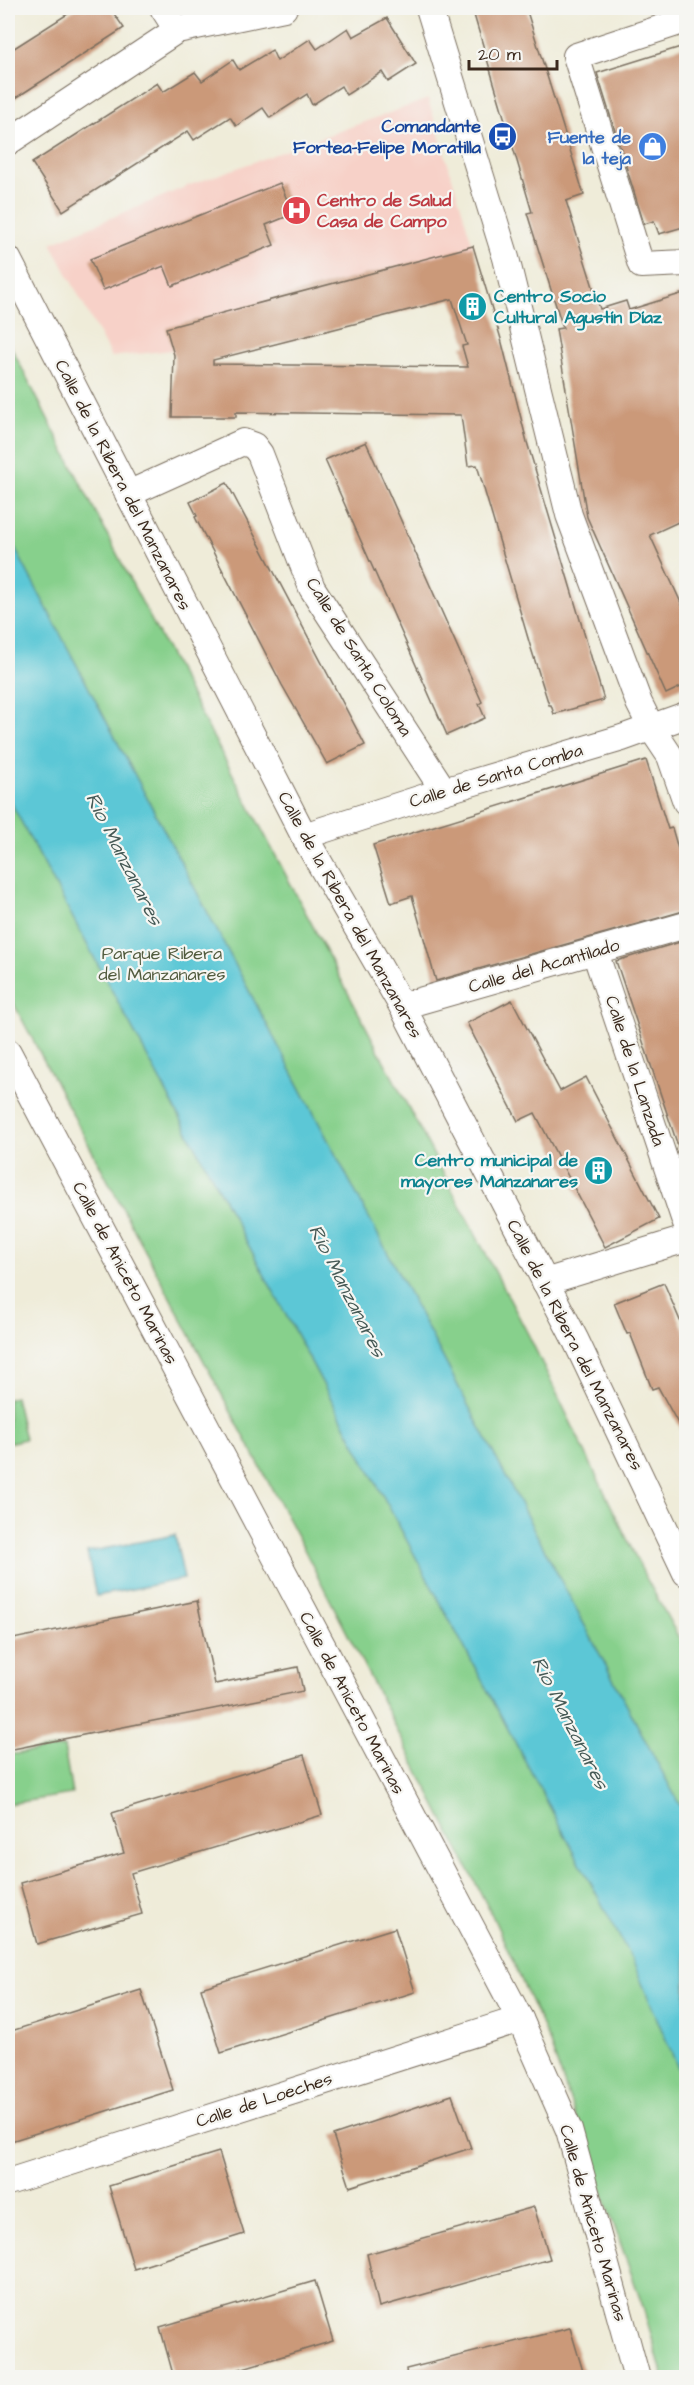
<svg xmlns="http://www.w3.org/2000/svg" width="694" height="2385" viewBox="0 0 694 2385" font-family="'Architects Daughter',sans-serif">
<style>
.built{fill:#f7d1c8}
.green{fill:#87d08c;stroke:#617d55;stroke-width:1.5}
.water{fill:#5cc7d6;stroke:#4c787a;stroke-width:1.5}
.building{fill:#cb9979;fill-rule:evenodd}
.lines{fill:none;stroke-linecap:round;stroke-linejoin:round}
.street-casing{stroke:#7a6e5f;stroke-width:28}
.street{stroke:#fff;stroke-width:26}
.labels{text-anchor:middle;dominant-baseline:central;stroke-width:4.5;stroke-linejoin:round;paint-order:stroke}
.transit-label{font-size:18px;font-weight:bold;fill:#164399;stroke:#f6f6f2;text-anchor:end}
.shop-label{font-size:18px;font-weight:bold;fill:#366cbe;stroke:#f6f6f2;text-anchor:end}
.health-label{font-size:18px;font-weight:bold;fill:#be3a42;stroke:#f6f6f2;text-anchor:start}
.culture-label{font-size:18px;font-weight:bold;fill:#0d838f;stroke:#f6f6f2;text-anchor:start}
.street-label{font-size:18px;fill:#3b2a1e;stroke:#f6f6f2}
.park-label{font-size:18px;fill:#525c3f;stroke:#f6f6f2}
.water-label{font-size:20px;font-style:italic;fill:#455955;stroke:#f6f6f2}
</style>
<rect width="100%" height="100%" fill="#f6f6f2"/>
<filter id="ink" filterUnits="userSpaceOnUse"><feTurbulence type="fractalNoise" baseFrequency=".0167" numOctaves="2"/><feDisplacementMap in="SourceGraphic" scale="12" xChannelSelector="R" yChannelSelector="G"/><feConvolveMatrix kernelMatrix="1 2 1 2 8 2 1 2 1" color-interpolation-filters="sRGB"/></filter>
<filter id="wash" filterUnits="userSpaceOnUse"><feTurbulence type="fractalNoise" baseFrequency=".008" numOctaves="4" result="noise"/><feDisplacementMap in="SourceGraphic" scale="24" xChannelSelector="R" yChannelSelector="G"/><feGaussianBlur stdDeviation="1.35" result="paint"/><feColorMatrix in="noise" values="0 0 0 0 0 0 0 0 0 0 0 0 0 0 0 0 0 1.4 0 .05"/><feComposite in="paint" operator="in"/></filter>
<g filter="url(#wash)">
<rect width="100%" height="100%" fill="#efecd9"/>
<polygon class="built" points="428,99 473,246 166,328 172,350 111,357 51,243 190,185"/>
<g class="green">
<polygon points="8,341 135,589 528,1334 644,1574 686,1651 686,2377 663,2377 643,2307 549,2041 492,1915 305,1551 8,993"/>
<polygon points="15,1397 25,1439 8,1443 8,1399"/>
<polygon points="64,1747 72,1794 8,1804 8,1755"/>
</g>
<g class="water">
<polygon points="8,535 686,1817 686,2087 633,1962 8,797"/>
<polygon points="175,1535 184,1579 96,1596 87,1552"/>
</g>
<g id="blocks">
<g class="building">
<polygon points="77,8 110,8 124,28 8,103 8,52"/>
<polygon points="472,8 526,8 584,195 566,201 600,309 626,301 629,310 687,292 687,518 650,535 687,616 687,684 666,694 587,517 556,329 563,328 527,213 532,212"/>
<polygon points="387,18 416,64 388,82 382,72 346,95 341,86 312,105 307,94 270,118 263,108 236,126 230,117 194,140 188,131 63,211 32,163 157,83 163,92 195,72 202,81 233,60 239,70 272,50 277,61 310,39 317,49 348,28 353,37"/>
<polygon points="687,45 687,226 659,234 654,221 644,224 597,73"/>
<polygon points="280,183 293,214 266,225 274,245 172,286 164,266 103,290 90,259"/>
<path d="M473 246 501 339 527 442 604 700 554 714 551 705H549L530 645 477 465 468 466 461 415 236 412V417H172L174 355 166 328ZM452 299 467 345 462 346 468 367 213 364V360Z"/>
<polygon points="366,442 482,702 479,704 485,718 447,735 325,460"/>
<polygon points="227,483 365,745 327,764 282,685 195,517 197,516 190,502"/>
<polygon points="646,760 668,829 672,828 687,880 687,910 436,981 412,896 391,903 373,845"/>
<polygon points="687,940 687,1158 682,1158 616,961"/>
<polygon points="512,1000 560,1091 586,1077 659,1219 605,1247 535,1113 518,1121 467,1023"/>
<polygon points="664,1283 687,1337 687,1440 658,1387 652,1389 630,1333 627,1334 614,1303"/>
<polygon points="197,1601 215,1684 298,1667 303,1691 8,1750 8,1640"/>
<polygon points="304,1755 322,1815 131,1873 142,1914 37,1944 20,1883 124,1853 112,1813"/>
<polygon points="395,1928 415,1992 221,2053 201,1988"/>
<polygon points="141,1990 173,2090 8,2142 8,2032"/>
<polygon points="452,2095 471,2148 350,2187 333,2135"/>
<polygon points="219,2152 244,2234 134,2269 109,2186"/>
<polygon points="534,2207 550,2259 379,2307 367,2254"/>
<polygon points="315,2281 333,2341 210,2378 174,2378 160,2327"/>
<polygon points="570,2328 585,2378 407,2378 406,2369"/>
</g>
</g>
</g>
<g filter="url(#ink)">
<use href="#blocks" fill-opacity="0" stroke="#7a6e5f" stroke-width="1.5"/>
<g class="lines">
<defs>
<g id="street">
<polyline points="163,8 177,30"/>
<polyline points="429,8 506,258 569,515 639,703 652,729 670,756 686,802"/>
<polyline points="686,20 576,56 641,265 686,263"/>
<polyline points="8,142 177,30 284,8"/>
<polyline points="8,259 304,836 402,1006 576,1341 686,1573"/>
<polyline points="128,494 243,442 254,446 260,454 312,588 444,791"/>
<polyline points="304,836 444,791 622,738 686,715"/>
<polyline points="595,952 686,1224"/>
<polyline points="402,1006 686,925"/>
<polyline points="8,1052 520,2019 569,2130 637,2378"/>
<polyline points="545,1282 686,1239"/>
<polyline points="8,2182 520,2019"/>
</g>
</defs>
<use href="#street" class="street-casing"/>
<use href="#street" class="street"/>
</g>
</g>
<defs>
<symbol id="bus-disc" viewBox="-11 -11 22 22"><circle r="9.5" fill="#1a4fb4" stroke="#f6f6f2"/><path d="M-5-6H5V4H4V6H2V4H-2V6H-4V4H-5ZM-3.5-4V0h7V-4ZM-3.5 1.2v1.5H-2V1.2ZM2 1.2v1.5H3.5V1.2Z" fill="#fff"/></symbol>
<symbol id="shop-disc" viewBox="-11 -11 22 22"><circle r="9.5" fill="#3f7fe0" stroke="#f6f6f2"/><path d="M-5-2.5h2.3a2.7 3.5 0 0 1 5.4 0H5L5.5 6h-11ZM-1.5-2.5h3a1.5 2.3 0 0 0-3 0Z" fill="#fff"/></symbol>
<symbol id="hospital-disc" viewBox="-11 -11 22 22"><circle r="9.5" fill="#e0444e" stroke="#f6f6f2"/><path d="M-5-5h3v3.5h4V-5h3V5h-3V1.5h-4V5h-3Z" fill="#fff"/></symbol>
<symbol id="building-disc" viewBox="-11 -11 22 22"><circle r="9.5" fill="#0f9aa8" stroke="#f6f6f2"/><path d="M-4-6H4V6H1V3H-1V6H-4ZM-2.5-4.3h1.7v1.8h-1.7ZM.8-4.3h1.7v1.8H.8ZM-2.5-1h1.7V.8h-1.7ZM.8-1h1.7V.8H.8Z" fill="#fff"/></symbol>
</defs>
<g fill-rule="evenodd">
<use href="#bus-disc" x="486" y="120" width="33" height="33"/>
<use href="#shop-disc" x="636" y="130" width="33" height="33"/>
<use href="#hospital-disc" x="280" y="194" width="33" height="33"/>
<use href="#building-disc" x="456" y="290" width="33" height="33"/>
<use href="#building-disc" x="582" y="1154" width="33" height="33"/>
</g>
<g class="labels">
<g class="transit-label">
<text x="481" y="126">Comandante<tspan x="481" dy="21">Fortea-Felipe Moratilla</tspan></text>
</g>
<g class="shop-label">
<text x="631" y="137">Fuente de<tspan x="631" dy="21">la teja</tspan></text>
</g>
<g class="health-label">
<text x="317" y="200">Centro de Salud<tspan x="317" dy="21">Casa de Campo</tspan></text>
</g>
<g class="culture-label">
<text x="494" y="296">Centro Socio<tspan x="494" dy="21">Cultural Agustín Díaz</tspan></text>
<text x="578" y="1160" text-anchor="end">Centro municipal de<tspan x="578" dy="21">mayores Manzanares</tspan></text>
</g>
<g class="street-label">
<text transform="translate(123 485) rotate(63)">Calle de la Ribera del Manzanares</text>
<text transform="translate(359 657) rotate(58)">Calle de Santa Coloma</text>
<text transform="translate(496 776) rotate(-17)">Calle de Santa Comba</text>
<text transform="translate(350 915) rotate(61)">Calle de la Ribera del Manzanares</text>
<text transform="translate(544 966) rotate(-16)">Calle del Acantilado</text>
<text transform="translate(635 1071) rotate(72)">Calle de la Lanzada</text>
<text transform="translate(125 1273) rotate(62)">Calle de Aniceto Marinas</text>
<text transform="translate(575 1345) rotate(63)">Calle de la Ribera del Manzanares</text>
<text transform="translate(352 1703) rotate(62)">Calle de Aniceto Marinas</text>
<text transform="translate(264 2100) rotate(-18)">Calle de Loeches</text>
<text transform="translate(593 2223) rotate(74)">Calle de Aniceto Marinas</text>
</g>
<g class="park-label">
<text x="162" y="953">Parque Ribera<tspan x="162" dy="21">del Manzanares</tspan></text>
</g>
<g class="water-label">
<text transform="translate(124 859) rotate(63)">Río Manzanares</text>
<text transform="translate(347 1291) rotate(63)">Río Manzanares</text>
<text transform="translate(570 1723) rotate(63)">Río Manzanares</text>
</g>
</g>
<rect width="694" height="2385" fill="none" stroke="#f6f6f2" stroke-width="30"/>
<path d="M469 60v9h88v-9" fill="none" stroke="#3b2a1e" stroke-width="3"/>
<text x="478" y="60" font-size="18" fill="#3b2a1e" stroke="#f6f6f2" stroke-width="4.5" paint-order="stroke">20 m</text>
</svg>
